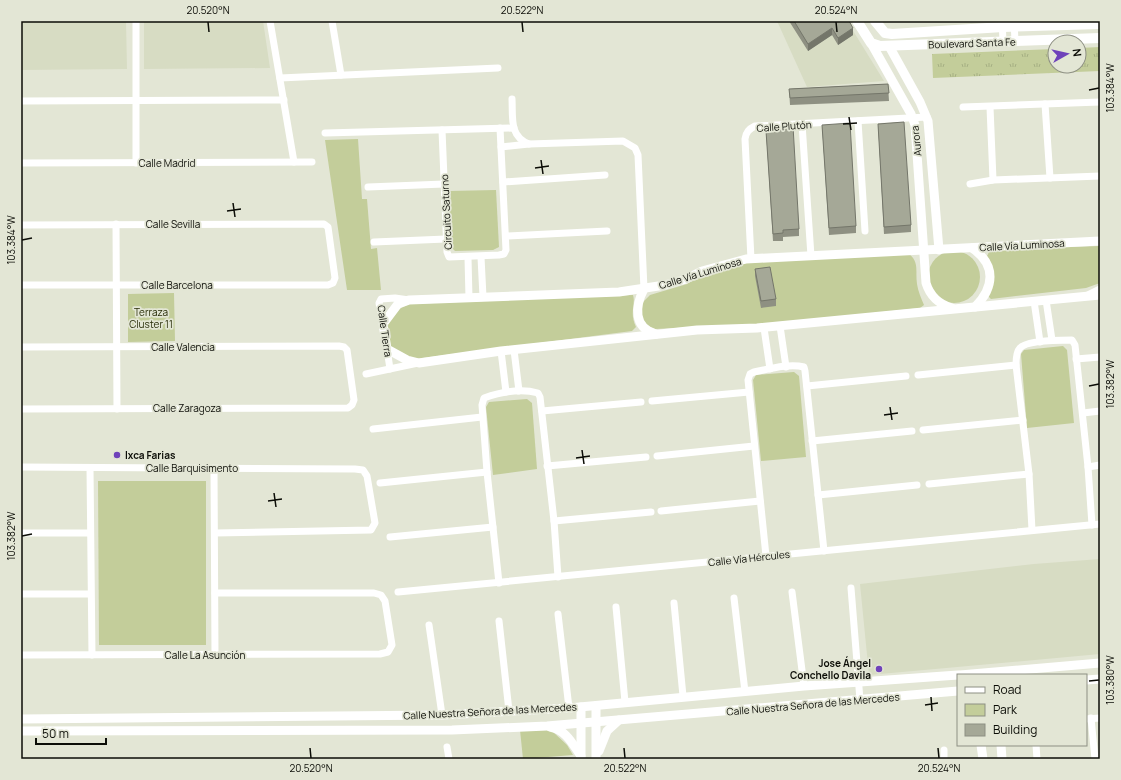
<svg xmlns="http://www.w3.org/2000/svg" width="1121" height="780" viewBox="0 0 1121 780" font-family="Manrope,sans-serif">
<style>
.built{fill:#d7dcc3}
.grass{fill:url(#grass-tufts)}
.green{fill:#c3cd9a}
.lines{fill:none;stroke-linecap:round;stroke-linejoin:round}
.minor{stroke:#fff;stroke-width:7}
.tertiary{stroke:#fff;stroke-width:9}
.secondary{stroke:#fff;stroke-width:10}
.wall{fill:#8e9082}
.shaded-wall{fill:#74766a}
.building{fill:#a5a897;stroke:#74766a}
.ticks{fill:none;stroke:#0c0d07;stroke-width:1.5}
.poi-dot{fill:#6f42ba;stroke:#e3e6d5;stroke-width:1.5}
.labels{text-anchor:middle;dominant-baseline:central;stroke-width:3.5;stroke-linejoin:round;paint-order:stroke}
.street-label{font-size:10px;fill:#0c0d07;stroke:#e3e6d5}
.park-label{font-size:10px;fill:#282d07;stroke:#e3e6d5}
.poi-label{font-size:10px;font-weight:bold;fill:#0c0d07;stroke:#e3e6d5;text-anchor:start}
.neatline{fill:none;stroke:#0c0d07;stroke-width:1.5}
.ticks-label{font-size:10px;text-anchor:middle;fill:#0c0d07}
</style>
<defs>
<pattern id="grass-tufts" width="24" height="20" patternUnits="userSpaceOnUse"><rect width="24" height="20" fill="#c3cd9a"/><path d="M3 7l-1-3M5 7V3M7 7l1-3M15 17l-1-3M17 17v-4M19 17l1-3" fill="none" stroke="#a6af83"/></pattern>
</defs>
<rect width="100%" height="100%" fill="#e3e6d5"/>
<g class="built">
<polygon points="21,21 126,21 127,69 21,70"/>
<polygon points="144,21 263,21 270,68 144,69"/>
<polygon points="777,21 847,21 884,81 807,87"/>
<polygon points="1100,559 1100,654 869,675 860,584 1034,564"/>
</g>
<polygon class="grass" points="1100,47 1100,71 933,78 932,54 1055,49 1055,66 1079,66 1079,48"/>
<g class="green">
<polygon points="358,139 362,199 367,199 371,249 377,248 381,290 347,290 325,140"/>
<polygon points="496,190 499,247 493,250 455,251 451,247 449,191"/>
<polygon points="1100,246 1100,283 1086,288 991,299 988,296 992,266 987,256 990,250"/>
<circle cx="954" cy="277" r="26"/>
<path d="M908 253C920 262 915 271 917 284 918 291 921 298 924 305L920 308 779 323 655 329 643 324 641 304 650 295 687 284 707 272 747 263Z"/>
<polygon points="174,293 175,341 128,342 128,294"/>
<path d="M633 295C636 304 629 313 636 327L632 331 414 359 391 347 388 339V322L395 311 409 304Z"/>
<polygon points="1063,346 1067,350 1074,423 1027,428 1021,354 1024,350"/>
<polygon points="794,372 799,376 806,457 761,461 753,380 756,375"/>
<polygon points="527,399 532,403 537,469 493,475 486,407 489,402"/>
<polygon points="98,481 206,481 206,645 99,645"/>
<polygon points="520,730 551,730 567,745 573,755 523,759"/>
</g>
<g class="lines">
<g class="minor">
<polyline points="270,21 294,162"/>
<polyline points="332,21 341,75"/>
<polyline points="1002,21 1003,41"/>
<polyline points="1014,21 1015,41"/>
<polyline points="280,78 498,68"/>
<path d="M512 99C513 118 509 136 529 144L623 141 635 148 638 155 644 289"/>
<polyline points="21,101 284,100"/>
<polyline points="1045,104 1050,178"/>
<polyline points="963,107 1100,102"/>
<polyline points="990,107 993,180"/>
<polyline points="858,121 865,231"/>
<polyline points="802,124 811,256"/>
<polyline points="442,130 447,252 449,257 499,255 504,254 506,250 500,128"/>
<polyline points="325,133 514,128"/>
<polyline points="501,147 529,144"/>
<polyline points="21,163 312,162"/>
<polyline points="136,163 136,21"/>
<polyline points="503,182 605,175"/>
<polyline points="970,184 993,180 1100,176"/>
<polyline points="368,187 444,184"/>
<polyline points="116,224 117,409"/>
<polyline points="21,225 324,224 328,227 335,278 333,283 328,285 21,285"/>
<polyline points="506,236 607,231"/>
<polyline points="374,242 446,239"/>
<polyline points="481,257 483,297"/>
<polyline points="468,258 469,298"/>
<path d="M751 259 745 139C746 132 749 129 755 126L927 117"/>
<polyline points="1088,295 1100,289"/>
<polyline points="1046,300 1052,340"/>
<polyline points="1034,301 1040,342"/>
<polyline points="383,324 379,303 381,299 395,298 409,300"/>
<polyline points="780,326 786,367"/>
<polyline points="764,328 770,369"/>
<polyline points="21,347 339,346 344,347 347,350 354,400 352,405 348,408 21,409"/>
<polyline points="387,349 390,369"/>
<polyline points="514,350 519,391"/>
<polyline points="501,351 506,392"/>
<polyline points="1076,359 1100,357"/>
<polyline points="366,374 418,363"/>
<polyline points="918,375 1016,365"/>
<polyline points="807,386 906,376"/>
<polyline points="652,401 749,392"/>
<polyline points="542,411 641,402"/>
<polyline points="1083,413 1100,411"/>
<polyline points="373,429 482,417"/>
<polyline points="923,430 1023,420"/>
<polyline points="812,441 912,431"/>
<polyline points="657,456 754,446"/>
<polyline points="547,466 646,457"/>
<polyline points="21,467 355,469 363,470 367,476 375,523 371,530 215,533"/>
<polyline points="1088,467 1100,465"/>
<polyline points="90,468 92,655"/>
<polyline points="214,468 215,655"/>
<polyline points="380,483 487,472"/>
<polyline points="929,484 1029,474"/>
<polyline points="818,495 917,485"/>
<polyline points="661,511 760,501"/>
<polyline points="554,521 651,512"/>
<path d="M1032 530 1029 474 1016 365C1016 360 1016 352 1020 348 1027 340 1062 340 1072 340L1075 345 1088 467 1092 525"/>
<polyline points="21,533 90,533"/>
<polyline points="390,537 493,527"/>
<path d="M766 556 748 380 750 374 754 372C769 369 789 363 804 367L805 371 824 551"/>
<path d="M499 583 487 472 482 405 484 398C501 392 520 388 538 393L540 397 554 521 558 577"/>
<polyline points="851,588 860,700"/>
<polyline points="398,592 1100,524"/>
<polyline points="792,592 804,686"/>
<polyline points="21,594 90,594"/>
<polyline points="734,598 745,692"/>
<polyline points="674,603 683,696"/>
<polyline points="616,607 625,702"/>
<polyline points="558,614 569,708"/>
<polyline points="499,621 509,711"/>
<polyline points="429,625 442,715"/>
<polyline points="21,655 380,654 388,652 392,645 385,601 381,595 374,593 215,593"/>
<polyline points="1091,718 1095,759"/>
<polyline points="1086,719 1100,718"/>
<polyline points="1036,745 1037,759"/>
<polyline points="447,747 449,759"/>
<polyline points="944,750 944,759"/>
</g>
<g class="tertiary">
<path d="M871 43 911 114 915 125 926 283C930 296 938 304 952 308"/>
<polyline points="889,46 920,102 928,121 939,250"/>
<polyline points="1100,241 746,259 702,271 686,279 665,285 619,292 409,300 398,304 383,324 387,349 407,360 419,363 501,351 697,330 757,328 1100,295"/>
<path d="M972 248C997 265 994 288 975 307"/>
<path d="M644 289C635 306 633 328 656 334"/>
<polyline points="960,675 1100,663"/>
<polyline points="1086,680 1100,679"/>
<polyline points="596,706 596,759"/>
<polyline points="21,719 442,715 569,708 804,686 958,675"/>
<path d="M550 727C566 730 572 743 581 756"/>
<polyline points="21,731 452,730 547,726 958,691"/>
<polyline points="981,745 983,759"/>
<polyline points="1001,745 1002,759"/>
<polyline points="599,751 607,731 619,720"/>
<polyline points="581,759 581,707"/>
</g>
<g class="secondary">
<polyline points="857,21 871,43 880,46 1100,38"/>
<polyline points="875,21 885,33 892,34 1003,27 1100,24"/>
</g>
</g>
<g class="wall">
<polygon points="789,21 849,21 853,35 838,45 832,35 808,51"/>
<polygon points="888,84 889,101 790,105 789,89"/>
<polygon points="878,124 911,225 911,232 884,234"/>
<polygon points="822,125 856,226 856,233 829,235"/>
<polygon points="766,131 799,229 799,236 783,237 783,241 773,241"/>
<polygon points="755,269 776,299 776,306 761,308 755,276"/>
</g>
<g class="shaded-wall">
<polygon points="832,28 832,35 808,51 808,44"/>
<polygon points="853,28 853,35 838,45 838,38"/>
</g>
<g class="building">
<polygon points="794,21 849,21 853,28 838,38 832,28 808,44"/>
<polygon points="888,84 889,93 790,98 789,89"/>
<polygon points="904,122 911,225 884,227 878,124"/>
<polygon points="850,123 856,226 829,228 822,125"/>
<polygon points="783,126 793,126 799,229 783,230 783,233 773,234 766,131 783,130"/>
<polygon points="770,267 776,299 761,301 755,269"/>
</g>
<path class="ticks" d="M208 22 209 32M522 22 523 32M836 22 837 32M1089 90 1099 88M849 117 851 130M843 124 857 123M541 160 543 174M535 168 549 166M233 203 235 217M227 211 241 209M22 240 32 238M1089 386 1099 384M890 407 892 420M884 415 898 413M582 450 584 464M576 458 590 456M274 493 276 507M268 501 282 499M22 536 32 534M1089 681 1099 680M931 697 932 711M925 705 938 703M310 748 311 758M624 748 625 758M938 748 939 758"/>
<g class="poi-dot">
<circle cx="117" cy="455" r="4"/>
<circle cx="879" cy="669" r="4"/>
</g>
<g class="labels">
<g class="street-label">
<text transform="translate(972 43) rotate(-2)">Boulevard Santa Fe</text>
<text transform="translate(784 126) rotate(-4)">Calle Plutón</text>
<text transform="translate(916 141) rotate(-96)">Aurora</text>
<text x="167" y="163">Calle Madrid</text>
<text transform="translate(446 212) rotate(-93)">Circuito Saturno</text>
<text x="173" y="224">Calle Sevilla</text>
<text transform="translate(1022 245) rotate(-3)">Calle Vía Luminosa</text>
<text transform="translate(700 273) rotate(-17)">Calle Vía Luminosa</text>
<text x="177" y="285">Calle Barcelona</text>
<text transform="translate(385 331) rotate(82)">Calle Tierra</text>
<text x="183" y="347">Calle Valencia</text>
<text x="187" y="408">Calle Zaragoza</text>
<text x="192" y="468">Calle Barquisimento</text>
<text transform="translate(749 558) rotate(-6)">Calle Vía Hércules</text>
<text x="205" y="655">Calle La Asunción</text>
<text transform="translate(813 704) rotate(-5)">Calle Nuestra Señora de las Mercedes</text>
<text transform="translate(490 711) rotate(-3)">Calle Nuestra Señora de las Mercedes</text>
</g>
<g class="park-label">
<text x="151" y="312">Terraza<tspan x="151" dy="12">Cluster 11</tspan></text>
</g>
<g class="poi-label">
<text x="125" y="455">Ixca Farias</text>
<text x="871" y="663" text-anchor="end">Jose Ángel<tspan x="871" dy="12">Conchello Davila</tspan></text>
</g>
</g>
<rect width="1121" height="780" fill="none" stroke="#e3e6d5" stroke-width="44"/>
<rect x="957" y="674" width="130" height="72" fill="#e3e6d5" stroke="#8d8f83"/>
<rect x="965" y="687" width="20" height="6" fill="#ffffff" stroke="#8d8f83"/>
<text x="993" y="694" font-size="12" fill="#0c0d07">Road</text>
<rect x="965" y="704" width="20" height="12" fill="#c3cd9a" stroke="#8d8f83"/>
<text x="993" y="714" font-size="12" fill="#0c0d07">Park</text>
<rect x="965" y="724" width="20" height="12" fill="#a5a897" stroke="#8d8f83"/>
<text x="993" y="734" font-size="12" fill="#0c0d07">Building</text>
<g transform="translate(1067 54) rotate(82)"><circle r="19" fill="#e3e6d5" stroke="#8d8f83"/>
<path d="M0-3L7 15L0 10L-7 15Z" fill="#6f42ba"/>
<text y="-6" font-size="11" font-weight="bold" text-anchor="middle" fill="#0c0d07">N</text>
</g>
<path d="M36 738v6h70v-6" fill="none" stroke="#0c0d07" stroke-width="2"/>
<text x="42" y="738" font-size="12" fill="#0c0d07" stroke="#e3e6d5" stroke-width="3" paint-order="stroke">50 m</text>
<rect x="22" y="22" width="1077" height="736" class="neatline"/>
<g class="ticks-label">
<text x="208" y="14">20.520°N</text>
<text x="522" y="14">20.522°N</text>
<text x="836" y="14">20.524°N</text>
<text transform="translate(1110 88) rotate(-90)" y="4">103.384°W</text>
<text transform="translate(11 240) rotate(-90)" y="4">103.384°W</text>
<text transform="translate(1110 384) rotate(-90)" y="4">103.382°W</text>
<text transform="translate(11 536) rotate(-90)" y="4">103.382°W</text>
<text transform="translate(1110 680) rotate(-90)" y="4">103.380°W</text>
<text x="311" y="772">20.520°N</text>
<text x="625" y="772">20.522°N</text>
<text x="939" y="772">20.524°N</text>
</g>
</svg>
